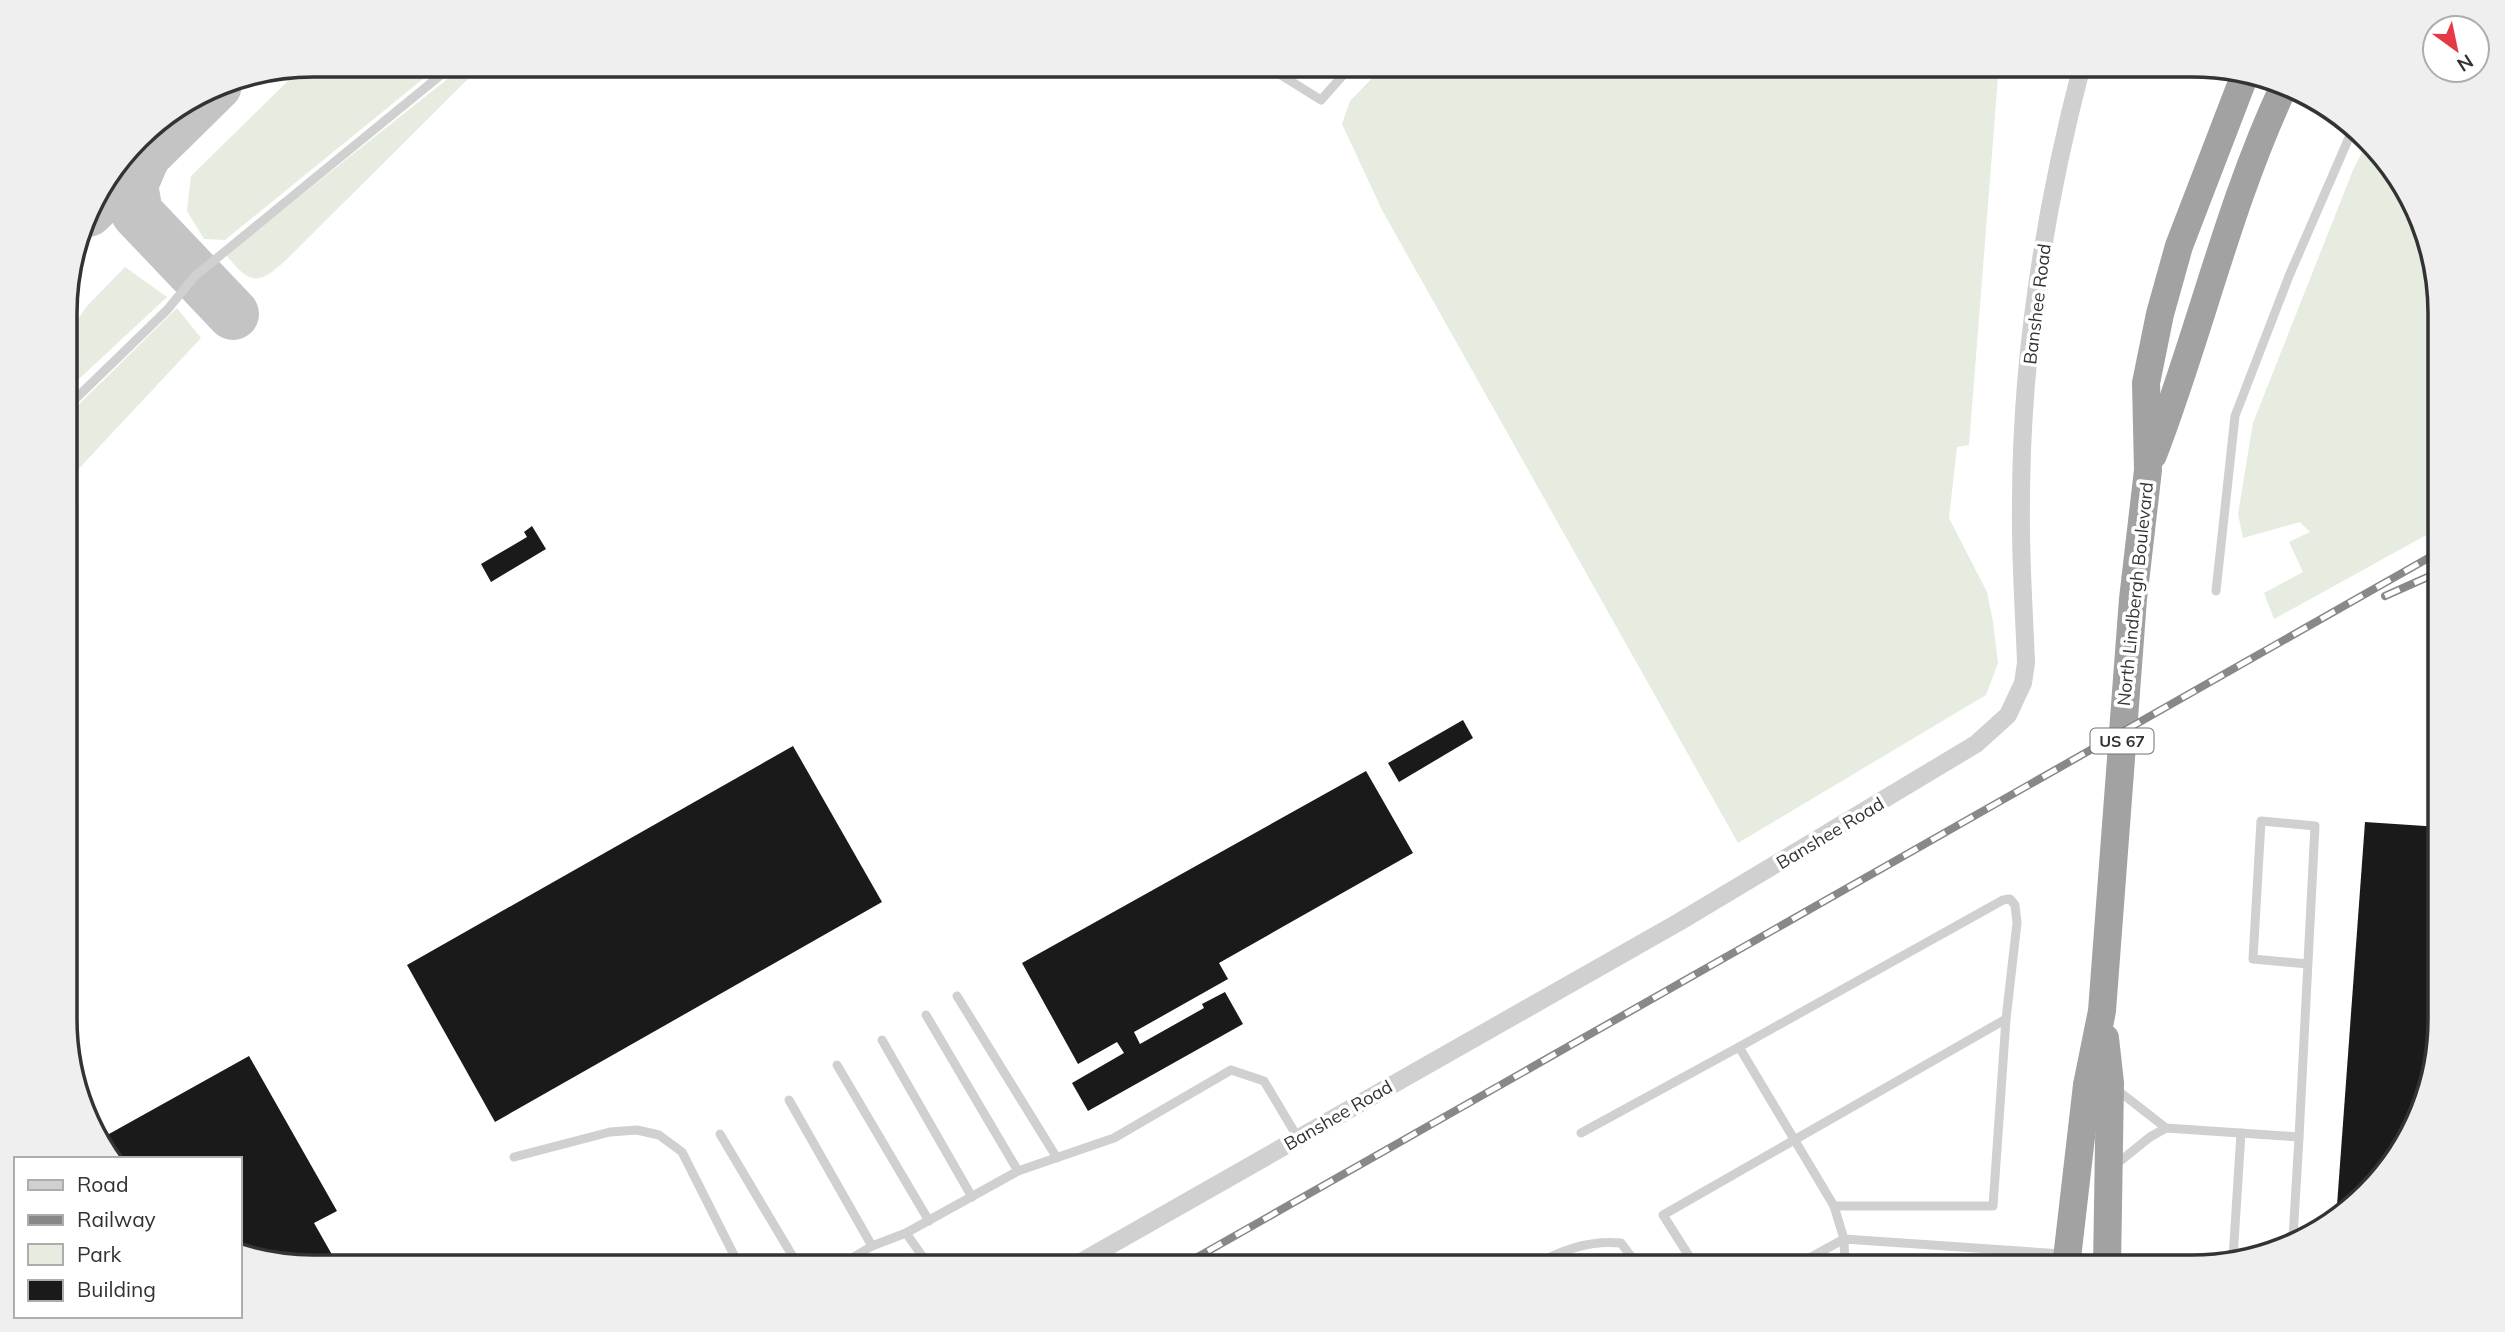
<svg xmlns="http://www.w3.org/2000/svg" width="2505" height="1332" viewBox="0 0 2505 1332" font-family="Mulish,sans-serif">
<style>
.green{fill:#e6ecdf}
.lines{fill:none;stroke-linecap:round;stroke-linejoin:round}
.taxiway{stroke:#c4c4c4;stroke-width:52}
.building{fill:#1a1a1a}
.service{stroke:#d0d0d0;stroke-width:9}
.minor{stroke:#d0d0d0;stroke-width:18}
.trunk{stroke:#a2a2a2;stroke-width:28}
.rail-casing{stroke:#888;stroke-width:8}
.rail{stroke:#fff;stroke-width:5;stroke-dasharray:16;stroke-linecap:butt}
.labels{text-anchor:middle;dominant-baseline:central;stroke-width:7;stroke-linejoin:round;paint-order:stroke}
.shield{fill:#fff;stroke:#707070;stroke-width:2}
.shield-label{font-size:16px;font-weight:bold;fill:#333}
.street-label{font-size:18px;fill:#333;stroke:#fff}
.rim{fill:none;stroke:#333;stroke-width:3.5}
</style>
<rect width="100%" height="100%" fill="#fff"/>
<g class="green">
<polygon points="313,65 440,65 225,240 204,239 187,211 191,176 302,67"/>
<path d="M465 65H482L287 259C259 285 251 286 226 255Z"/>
<polygon points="1377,65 1999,65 1969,445 1957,447 1949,518 1987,592 1993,622 1998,663 1986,695 1738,843 1382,210 1342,124 1350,101 1380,70"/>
<polygon points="2365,146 2398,175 2438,281 2439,528 2274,619 2264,593 2303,572 2289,542 2310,532 2300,522 2243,538 2238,514 2253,423 2353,170"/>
<polygon points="125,267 167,297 66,391 65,338 87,306"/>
<polygon points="177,308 201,338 70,478 66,469 66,417"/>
</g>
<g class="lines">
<g class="taxiway">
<polyline points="144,157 132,185 137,213 233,314"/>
<polyline points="88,211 216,85"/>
</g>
</g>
<g class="building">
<polygon points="532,526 546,549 491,582 481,564 527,537 524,532"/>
<polygon points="1463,720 1473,738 1399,782 1388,763"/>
<polygon points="793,746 882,902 495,1122 407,965"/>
<polygon points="1366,771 1413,853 1219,963 1228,979 1134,1032 1140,1044 1204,1008 1202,1004 1225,992 1243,1024 1088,1111 1072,1083 1124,1053 1117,1042 1078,1064 1022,963"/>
<polygon points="2365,822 2440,827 2440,1020 2415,1129 2336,1219"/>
<polygon points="249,1056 337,1211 314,1223 339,1267 313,1267 240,1250 240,1159 107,1157 100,1139"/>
</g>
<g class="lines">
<g class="service">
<polyline points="1265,65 1321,100 1352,65"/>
<polyline points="66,408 167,310 195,276 453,65"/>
<polyline points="2216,591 2235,416 2289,276 2351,133"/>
<polyline points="957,996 1057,1158"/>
<polyline points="926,1015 1018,1171"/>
<polyline points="882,1040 972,1197"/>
<polyline points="1739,1047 2003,900 2010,899 2015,905 2017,923 2006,1019 1993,1206 1834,1206"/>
<polyline points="837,1065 929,1221"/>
<polyline points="2116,1089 2166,1128 2299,1137 2315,826 2261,821 2253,959 2308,964"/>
<polyline points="789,1100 872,1246"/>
<polyline points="1581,1133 1739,1047 1834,1206 1844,1239 1845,1267"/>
<polyline points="720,1134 799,1267"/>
<polyline points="514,1157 610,1132 637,1130 659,1135 682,1152 740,1267"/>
<polyline points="2114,1166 2150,1137 2166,1128"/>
<polyline points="906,1233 1018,1171 1114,1138 1231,1070 1264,1081 1298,1138"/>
<polyline points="2293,1238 2299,1137"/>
<polyline points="2233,1258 2241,1133"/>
<polyline points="837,1267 872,1246 906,1233 930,1267"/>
<path d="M1530 1267C1561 1251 1586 1240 1621 1243L1639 1267"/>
<polyline points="1696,1267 1663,1215 2006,1019"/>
<polyline points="1793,1267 1844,1239 2062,1254"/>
</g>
<path class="minor" d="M1072 1267 1679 922 1976 744 2008 715 2023 683 2026 663C2024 609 2020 556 2021 503 2021 356 2045 207 2082 65"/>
<g class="trunk">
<path d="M2153 455C2200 333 2228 205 2284 86"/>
<polyline points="2105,1038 2110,1083 2107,1267"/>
<polyline points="2066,1267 2087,1085 2102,1011 2133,599 2148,470 2146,383 2160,314 2179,246 2244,77"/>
</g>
<defs>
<g id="rail">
<polyline points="2385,596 2439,572"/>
<polyline points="1180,1267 2439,552"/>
</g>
</defs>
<use href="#rail" class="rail-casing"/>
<use href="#rail" class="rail"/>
</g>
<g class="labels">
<rect class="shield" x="2090.5" y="728.5" width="63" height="25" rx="5"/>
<g class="shield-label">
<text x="2122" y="741">US 67</text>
</g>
<g class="street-label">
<text transform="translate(2037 304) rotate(-83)">Banshee Road</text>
<text transform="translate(2135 594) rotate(-84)">North Lindbergh Boulevard</text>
<text transform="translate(1830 833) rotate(-31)">Banshee Road</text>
<text transform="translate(1338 1115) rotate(-30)">Banshee Road</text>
</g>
</g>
<path d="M0 0H2505V1332H0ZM313 77H2192A236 236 0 0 1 2428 313V1019A236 236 0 0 1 2192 1255H313A236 236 0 0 1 77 1019V313A236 236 0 0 1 313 77Z" fill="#efefef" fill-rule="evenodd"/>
<path class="rim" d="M313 77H2192A236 236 0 0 1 2428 313V1019A236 236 0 0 1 2192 1255H313A236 236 0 0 1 77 1019V313A236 236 0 0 1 313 77Z"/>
<rect x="14" y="1157" width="228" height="161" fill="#ffffff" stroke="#adadad" stroke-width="2"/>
<rect x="28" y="1180" width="35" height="10" fill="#d0d0d0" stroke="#adadad" stroke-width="2"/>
<text x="77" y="1192" font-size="21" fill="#333333">Road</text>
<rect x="28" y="1215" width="35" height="10" fill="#888888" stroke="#adadad" stroke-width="2"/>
<text x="77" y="1227" font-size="21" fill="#333333">Railway</text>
<rect x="28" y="1244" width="35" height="21" fill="#e6ecdf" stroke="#adadad" stroke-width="2"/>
<text x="77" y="1262" font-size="21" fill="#333333">Park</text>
<rect x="28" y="1280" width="35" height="21" fill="#1a1a1a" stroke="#adadad" stroke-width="2"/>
<text x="77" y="1297" font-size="21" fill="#333333">Building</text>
<g transform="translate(2456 49) rotate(147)"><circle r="33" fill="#ffffff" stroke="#adadad" stroke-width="2"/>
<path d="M0-5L12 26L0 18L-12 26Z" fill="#e63946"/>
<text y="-10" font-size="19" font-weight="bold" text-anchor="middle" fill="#333333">N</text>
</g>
</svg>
